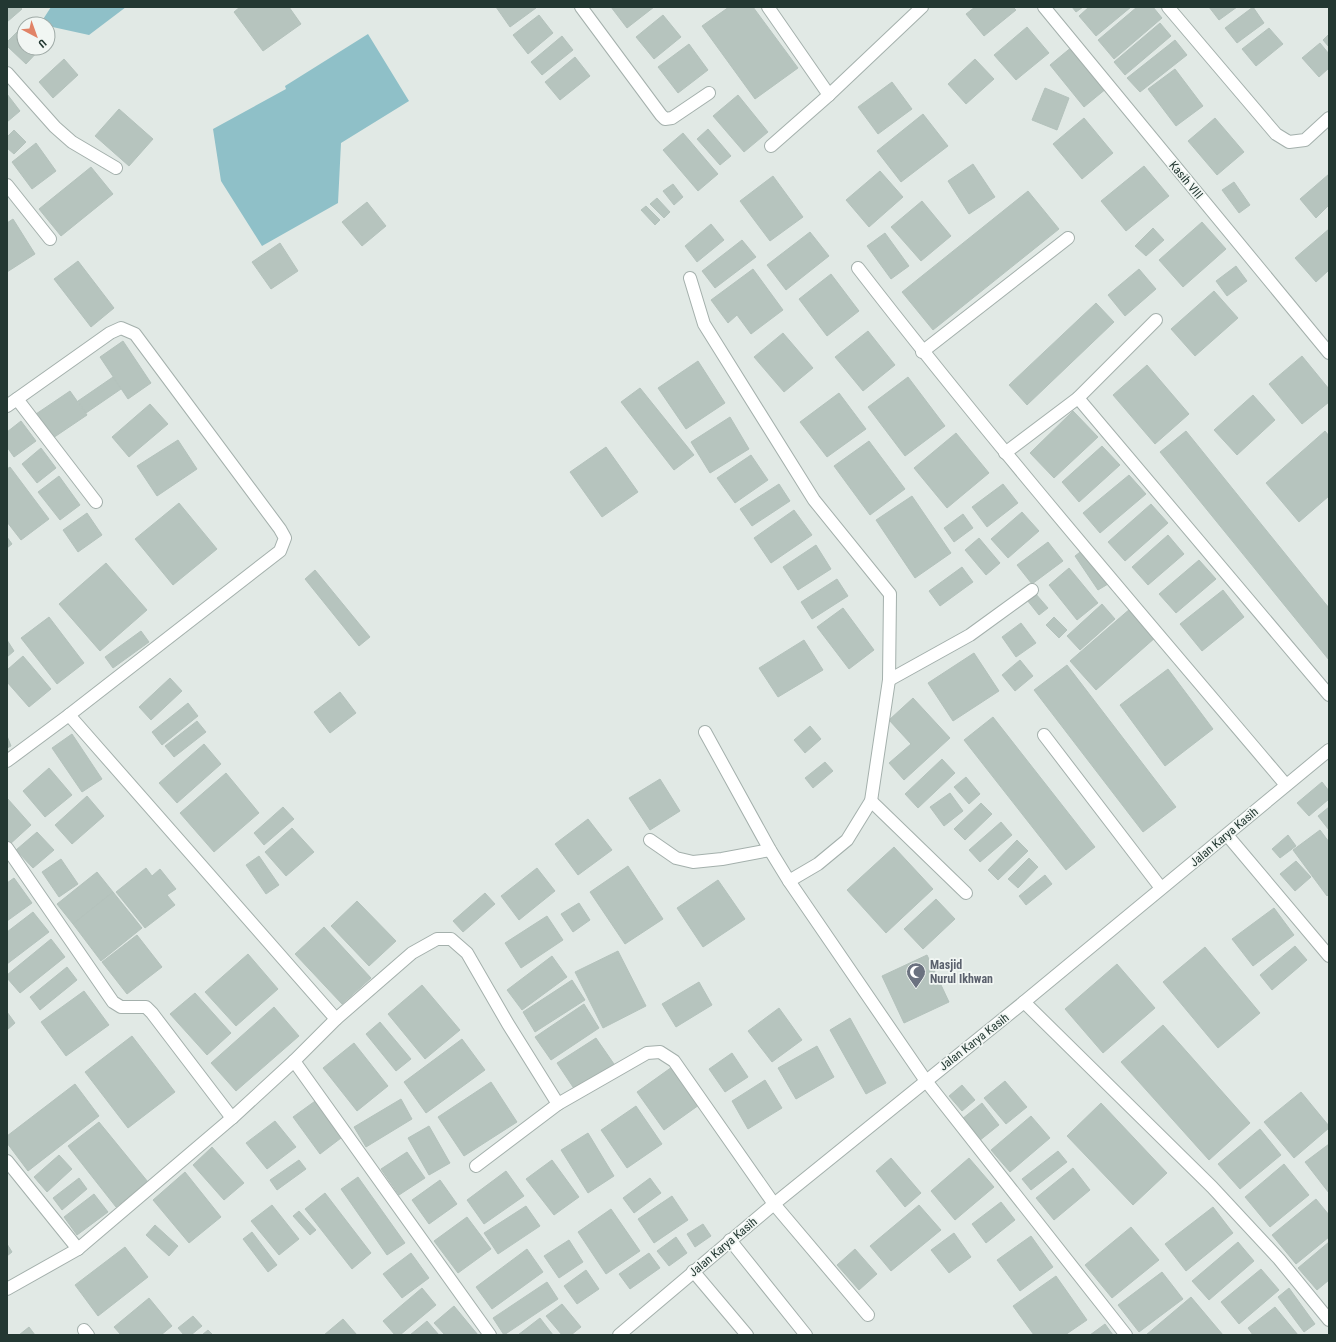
<svg xmlns="http://www.w3.org/2000/svg" width="1336" height="1342" viewBox="0 0 1336 1342" font-family="'Roboto Condensed',sans-serif">
<style>
.water{fill:#8fc0c8}
.building{fill:#b6c4be;stroke:#b4c2bc}
.lines{fill:none;stroke-linecap:round;stroke-linejoin:round}
.service-casing{stroke:#a4b0ac;stroke-width:14}
.minor-casing{stroke:#a4b0ac;stroke-width:14}
.service{stroke:#fff;stroke-width:12}
.minor{stroke:#fff;stroke-width:12}
.labels{text-anchor:middle;dominant-baseline:central;stroke-width:3.5;stroke-linejoin:round;paint-order:stroke}
.street-label{font-size:12px;fill:#233832;stroke:#f1f6f3}
.worship-label{font-size:12px;font-weight:bold;fill:#5b616d;stroke:#f1f6f3;text-anchor:start}
</style>
<rect width="100%" height="100%" fill="#e1e9e5"/>
<g class="water">
<polygon points="51,7 126,7 89,35 48,26 48,24 40,24"/>
<polygon points="368,34 409,101 341,143 338,203 262,246 221,181 213,129 286,89 285,86"/>
</g>
<g class="building">
<polygon points="7,7 20,7 22,9 7,22"/>
<polygon points="240,7 289,7 301,24 263,51 234,12"/>
<polygon points="496,7 535,7 536,8 510,27"/>
<polygon points="611,7 654,7 627,28"/>
<polygon points="729,7 753,7 798,68 755,99 702,26"/>
<polygon points="975,7 1013,7 1016,10 984,36 966,14"/>
<polygon points="1072,7 1083,7 1076,12"/>
<polygon points="1089,7 1131,7 1096,36 1079,16"/>
<polygon points="1137,7 1153,7 1162,18 1114,59 1098,40"/>
<polygon points="1209,7 1237,7 1219,20"/>
<polygon points="1253,7 1264,23 1237,43 1225,28"/>
<polygon points="539,15 553,33 528,54 513,35"/>
<polygon points="663,15 681,37 654,59 636,37"/>
<polygon points="1160,23 1171,36 1125,75 1114,62"/>
<polygon points="24,25 24,48 41,48 26,64 7,46 7,42"/>
<polygon points="1027,27 1049,53 1016,80 994,55"/>
<polygon points="1269,28 1283,44 1256,66 1242,49"/>
<polygon points="1329,34 1329,47 1323,40"/>
<polygon points="562,36 573,50 542,75 531,62"/>
<polygon points="1175,40 1187,55 1140,92 1127,78"/>
<polygon points="1320,43 1329,54 1329,68 1319,77 1302,58"/>
<polygon points="689,44 708,70 678,93 658,67"/>
<polygon points="1073,46 1107,88 1084,107 1050,65"/>
<polygon points="575,57 590,76 560,100 545,82"/>
<polygon points="64,59 78,75 53,98 39,82"/>
<polygon points="975,59 994,79 966,104 948,84"/>
<polygon points="1175,69 1203,106 1176,126 1148,89"/>
<polygon points="892,82 912,109 878,134 858,107"/>
<polygon points="1045,88 1069,98 1057,130 1032,120"/>
<polygon points="7,94 20,111 7,122"/>
<polygon points="738,95 768,132 744,152 713,116"/>
<polygon points="119,109 153,139 129,166 95,136"/>
<polygon points="923,114 948,146 901,182 877,151"/>
<polygon points="1084,118 1113,153 1082,179 1053,144"/>
<polygon points="1215,118 1244,152 1217,175 1188,141"/>
<polygon points="708,129 731,156 720,165 697,139"/>
<polygon points="14,130 26,142 14,154 7,148 7,137"/>
<polygon points="683,133 718,174 698,191 663,150"/>
<polygon points="36,143 56,171 32,189 12,162"/>
<polygon points="973,164 995,197 969,214 948,181"/>
<polygon points="1144,166 1169,196 1126,231 1101,201"/>
<polygon points="91,167 113,194 61,236 39,209"/>
<polygon points="880,171 903,197 869,227 846,200"/>
<polygon points="1329,174 1329,205 1316,218 1300,199"/>
<polygon points="773,176 803,217 770,241 740,201"/>
<polygon points="1234,182 1250,205 1239,213 1222,190"/>
<polygon points="673,184 683,197 674,205 663,191"/>
<polygon points="1028,191 1059,229 933,330 902,292"/>
<polygon points="657,198 670,212 664,218 650,204"/>
<polygon points="922,201 951,236 921,261 891,227"/>
<polygon points="367,202 386,226 362,246 342,222"/>
<polygon points="646,206 660,220 655,225 641,210"/>
<polygon points="13,219 35,254 7,272 7,223"/>
<polygon points="1202,222 1226,249 1183,287 1159,260"/>
<polygon points="711,224 724,240 697,262 685,246"/>
<polygon points="1153,228 1164,240 1146,256 1135,246"/>
<polygon points="1329,229 1329,270 1316,282 1295,258"/>
<polygon points="810,232 829,256 786,290 767,265"/>
<polygon points="885,233 909,266 891,279 867,246"/>
<polygon points="742,240 756,257 715,288 702,271"/>
<polygon points="280,243 298,271 271,289 252,262"/>
<polygon points="78,261 114,308 91,327 54,279"/>
<polygon points="1236,266 1247,281 1227,296 1216,281"/>
<polygon points="753,269 783,310 751,334 737,315 728,323 711,300"/>
<polygon points="1139,269 1156,289 1125,316 1108,295"/>
<polygon points="831,274 859,311 827,336 799,299"/>
<polygon points="1214,291 1238,318 1195,356 1171,329"/>
<polygon points="1096,303 1114,322 1027,405 1009,385"/>
<polygon points="868,331 895,365 863,391 835,357"/>
<polygon points="783,333 813,368 784,392 754,357"/>
<polygon points="123,341 151,383 128,399 100,357"/>
<polygon points="1302,356 1329,389 1329,402 1302,424 1269,384"/>
<polygon points="698,361 725,403 686,429 658,388"/>
<polygon points="1147,365 1189,414 1155,444 1113,395"/>
<polygon points="113,377 121,389 86,413 78,401"/>
<polygon points="908,377 945,426 905,456 868,407"/>
<polygon points="640,388 694,455 674,470 621,402"/>
<polygon points="70,391 87,415 50,440 33,416"/>
<polygon points="839,393 866,429 827,457 800,422"/>
<polygon points="1253,395 1275,420 1237,455 1214,430"/>
<polygon points="150,404 168,424 129,457 112,437"/>
<polygon points="1073,411 1098,437 1054,478 1030,453"/>
<polygon points="730,417 749,449 710,473 691,442"/>
<polygon points="21,421 36,441 14,457 7,447 7,432"/>
<polygon points="1186,431 1329,608 1329,660 1160,452"/>
<polygon points="1325,431 1329,436 1329,496 1299,522 1266,483"/>
<polygon points="956,433 989,473 947,508 914,468"/>
<polygon points="178,440 197,469 157,496 137,466"/>
<polygon points="869,441 905,489 870,515 834,466"/>
<polygon points="1102,446 1120,465 1079,502 1062,482"/>
<polygon points="606,447 638,492 602,517 570,472"/>
<polygon points="41,448 56,468 37,483 22,464"/>
<polygon points="751,455 768,480 735,503 717,478"/>
<polygon points="10,467 49,519 21,540 7,522 7,469"/>
<polygon points="1129,475 1146,494 1100,533 1083,513"/>
<polygon points="59,476 80,505 60,520 38,492"/>
<polygon points="779,484 790,501 752,526 740,509"/>
<polygon points="1003,484 1018,503 987,527 972,507"/>
<polygon points="912,496 951,553 915,578 876,520"/>
<polygon points="179,503 217,549 173,585 135,539"/>
<polygon points="1151,504 1168,523 1125,561 1108,542"/>
<polygon points="794,510 812,535 771,563 754,538"/>
<polygon points="1022,512 1039,531 1008,558 991,539"/>
<polygon points="87,513 102,535 78,552 63,530"/>
<polygon points="963,514 973,528 954,542 944,528"/>
<polygon points="1168,535 1184,554 1148,585 1132,567"/>
<polygon points="7,537 12,544 7,548"/>
<polygon points="979,538 1000,563 986,575 965,550"/>
<polygon points="1048,542 1063,561 1032,584 1017,565"/>
<polygon points="816,545 831,569 798,590 783,567"/>
<polygon points="1084,549 1108,584 1098,590 1075,556"/>
<polygon points="1199,560 1216,579 1176,613 1159,594"/>
<polygon points="106,563 147,610 100,651 59,604"/>
<polygon points="962,567 973,582 940,606 929,591"/>
<polygon points="1069,568 1098,603 1077,620 1049,585"/>
<polygon points="315,570 370,637 359,646 305,579"/>
<polygon points="837,579 848,596 812,619 801,602"/>
<polygon points="1223,590 1244,617 1202,651 1180,624"/>
<polygon points="1035,593 1048,608 1039,615 1027,600"/>
<polygon points="1102,604 1115,619 1080,650 1067,636"/>
<polygon points="843,608 874,650 849,669 817,627"/>
<polygon points="1131,608 1156,637 1096,690 1070,661"/>
<polygon points="49,617 84,663 57,684 21,638"/>
<polygon points="1054,617 1067,630 1059,638 1046,625"/>
<polygon points="1021,623 1036,643 1016,657 1002,637"/>
<polygon points="141,631 149,642 113,668 105,657"/>
<polygon points="7,640 14,651 7,657"/>
<polygon points="804,640 823,670 778,697 759,668"/>
<polygon points="974,653 999,691 953,721 928,683"/>
<polygon points="23,656 51,689 29,707 7,682 7,670"/>
<polygon points="1020,660 1033,676 1015,691 1002,675"/>
<polygon points="1067,665 1176,807 1143,832 1034,690"/>
<polygon points="1168,669 1213,729 1165,766 1120,705"/>
<polygon points="170,678 182,691 151,720 139,707"/>
<polygon points="340,692 356,713 330,733 314,712"/>
<polygon points="913,698 950,738 904,780 889,763 911,744 889,720"/>
<polygon points="188,703 198,716 162,745 152,732"/>
<polygon points="993,717 1095,847 1066,870 964,740"/>
<polygon points="197,721 206,732 174,757 165,746"/>
<polygon points="810,726 821,739 805,753 794,740"/>
<polygon points="72,734 102,779 82,792 52,748"/>
<polygon points="7,736 11,746 7,748"/>
<polygon points="204,744 221,764 177,803 159,783"/>
<polygon points="942,759 955,773 918,808 905,794"/>
<polygon points="825,762 833,771 813,788 805,778"/>
<polygon points="49,768 72,795 45,817 23,791"/>
<polygon points="226,773 259,813 214,852 180,813"/>
<polygon points="966,777 980,794 969,804 954,787"/>
<polygon points="660,779 680,811 650,830 629,798"/>
<polygon points="1322,782 1329,791 1329,799 1309,816 1297,803"/>
<polygon points="950,793 963,811 944,826 930,807"/>
<polygon points="87,796 104,816 72,844 55,825"/>
<polygon points="7,798 31,825 9,845 7,843"/>
<polygon points="981,803 992,814 965,840 954,829"/>
<polygon points="283,807 294,819 264,845 254,833"/>
<polygon points="1329,807 1329,830 1318,816"/>
<polygon points="588,819 612,850 578,875 555,844"/>
<polygon points="1001,822 1012,835 980,862 969,850"/>
<polygon points="292,828 314,852 286,876 265,852"/>
<polygon points="1320,830 1329,842 1329,894 1327,896 1293,850"/>
<polygon points="37,832 54,850 33,868 16,850"/>
<polygon points="1288,835 1296,846 1280,858 1272,849"/>
<polygon points="1017,840 1028,851 998,880 988,870"/>
<polygon points="894,847 933,889 886,933 847,890"/>
<polygon points="259,856 279,885 266,894 246,865"/>
<polygon points="1029,858 1038,867 1018,888 1008,879"/>
<polygon points="61,859 78,884 59,897 42,872"/>
<polygon points="1296,861 1311,877 1295,891 1280,874"/>
<polygon points="628,866 663,919 625,944 590,892"/>
<polygon points="146,868 152,876 160,869 176,889 167,895 175,905 145,928 116,892"/>
<polygon points="537,868 555,891 519,920 501,896"/>
<polygon points="97,872 113,892 73,924 57,904"/>
<polygon points="1045,875 1052,884 1026,905 1019,896"/>
<polygon points="14,878 32,903 7,921 7,883"/>
<polygon points="718,880 745,919 703,947 677,908"/>
<polygon points="113,892 142,928 101,961 73,924"/>
<polygon points="485,893 495,904 463,932 453,921"/>
<polygon points="936,899 955,919 923,949 904,929"/>
<polygon points="357,901 396,941 369,966 331,926"/>
<polygon points="579,903 590,920 573,932 561,914"/>
<polygon points="1274,908 1294,935 1253,966 1232,939"/>
<polygon points="33,912 49,932 7,964 7,932"/>
<polygon points="547,916 563,940 521,968 505,943"/>
<polygon points="324,927 371,978 342,1004 295,954"/>
<polygon points="137,935 162,967 127,994 102,962"/>
<polygon points="51,939 65,957 20,993 7,978 7,975"/>
<polygon points="1295,946 1307,960 1272,990 1260,975"/>
<polygon points="1205,947 1260,1013 1218,1048 1163,982"/>
<polygon points="618,951 646,1006 603,1028 575,972"/>
<polygon points="248,954 278,989 236,1026 205,992"/>
<polygon points="927,955 949,1002 904,1023 882,976"/>
<polygon points="552,956 567,977 522,1010 507,990"/>
<polygon points="1117,964 1155,1008 1103,1053 1065,1009"/>
<polygon points="67,967 77,980 40,1010 30,997"/>
<polygon points="572,980 585,1000 535,1032 523,1012"/>
<polygon points="699,982 712,1005 676,1027 662,1004"/>
<polygon points="422,985 460,1030 425,1059 388,1014"/>
<polygon points="84,991 109,1025 66,1056 41,1022"/>
<polygon points="195,993 231,1033 207,1055 170,1014"/>
<polygon points="584,1004 599,1028 551,1060 535,1037"/>
<polygon points="274,1007 299,1036 236,1091 211,1063"/>
<polygon points="779,1008 802,1040 772,1062 748,1031"/>
<polygon points="7,1012 15,1023 7,1030"/>
<polygon points="850,1018 886,1083 866,1094 830,1030"/>
<polygon points="380,1022 411,1059 396,1071 366,1034"/>
<polygon points="1163,1025 1250,1123 1209,1160 1121,1062"/>
<polygon points="132,1036 175,1092 128,1128 85,1072"/>
<polygon points="596,1038 614,1064 575,1090 557,1063"/>
<polygon points="462,1039 485,1070 426,1113 404,1082"/>
<polygon points="354,1043 388,1086 357,1111 323,1068"/>
<polygon points="817,1046 834,1077 796,1099 778,1068"/>
<polygon points="732,1053 748,1077 725,1092 709,1069"/>
<polygon points="672,1067 699,1105 664,1130 637,1092"/>
<polygon points="765,1080 782,1108 748,1129 732,1101"/>
<polygon points="1005,1081 1027,1107 1006,1124 984,1098"/>
<polygon points="491,1082 517,1122 464,1156 438,1117"/>
<polygon points="75,1084 99,1116 28,1171 7,1143 7,1136"/>
<polygon points="962,1085 975,1100 962,1111 949,1096"/>
<polygon points="1301,1092 1329,1126 1329,1128 1294,1158 1264,1122"/>
<polygon points="318,1099 345,1135 320,1154 293,1117"/>
<polygon points="401,1099 412,1119 366,1147 354,1127"/>
<polygon points="982,1103 999,1125 979,1141 962,1119"/>
<polygon points="1101,1103 1167,1173 1133,1205 1067,1136"/>
<polygon points="636,1106 662,1144 627,1168 601,1130"/>
<polygon points="1031,1116 1050,1138 1010,1172 991,1150"/>
<polygon points="275,1121 296,1147 267,1169 246,1143"/>
<polygon points="99,1122 148,1182 116,1207 68,1146"/>
<polygon points="429,1126 450,1163 429,1175 408,1138"/>
<polygon points="1260,1129 1281,1155 1240,1189 1218,1164"/>
<polygon points="588,1133 614,1176 588,1193 561,1150"/>
<polygon points="1329,1144 1329,1193 1305,1162"/>
<polygon points="212,1147 244,1183 224,1200 193,1165"/>
<polygon points="1058,1151 1067,1162 1031,1190 1022,1179"/>
<polygon points="407,1152 425,1178 399,1195 381,1169"/>
<polygon points="59,1155 72,1169 47,1192 34,1177"/>
<polygon points="891,1158 921,1193 905,1207 876,1171"/>
<polygon points="969,1158 994,1187 955,1220 931,1191"/>
<polygon points="299,1160 306,1169 277,1190 270,1180"/>
<polygon points="552,1160 579,1197 554,1215 526,1179"/>
<polygon points="1284,1164 1309,1195 1270,1227 1245,1197"/>
<polygon points="1073,1168 1090,1190 1054,1220 1036,1198"/>
<polygon points="506,1171 524,1196 484,1224 467,1200"/>
<polygon points="185,1172 221,1217 189,1243 153,1200"/>
<polygon points="358,1177 405,1243 387,1255 341,1189"/>
<polygon points="79,1178 87,1189 62,1210 53,1198"/>
<polygon points="650,1178 661,1193 634,1213 623,1198"/>
<polygon points="440,1180 457,1204 429,1224 412,1200"/>
<polygon points="325,1193 371,1253 352,1269 305,1209"/>
<polygon points="94,1194 108,1212 77,1235 64,1217"/>
<polygon points="672,1196 688,1220 654,1243 638,1219"/>
<polygon points="1316,1199 1329,1215 1329,1237 1296,1264 1272,1235"/>
<polygon points="1001,1202 1015,1220 986,1243 972,1224"/>
<polygon points="272,1205 299,1239 279,1255 251,1221"/>
<polygon points="919,1205 941,1230 891,1271 870,1246"/>
<polygon points="526,1206 540,1226 498,1254 484,1233"/>
<polygon points="1213,1207 1233,1233 1186,1271 1165,1244"/>
<polygon points="611,1209 640,1251 606,1274 578,1232"/>
<polygon points="299,1211 316,1230 310,1235 293,1216"/>
<polygon points="467,1217 491,1249 458,1273 434,1241"/>
<polygon points="703,1224 711,1236 695,1247 687,1234"/>
<polygon points="155,1225 178,1246 169,1256 146,1235"/>
<polygon points="1131,1227 1159,1260 1112,1298 1085,1265"/>
<polygon points="252,1232 277,1265 268,1272 243,1239"/>
<polygon points="954,1233 971,1257 949,1273 931,1250"/>
<polygon points="1031,1236 1053,1267 1020,1291 997,1260"/>
<polygon points="676,1237 687,1253 669,1266 657,1251"/>
<polygon points="569,1240 583,1262 559,1278 544,1256"/>
<polygon points="1238,1242 1254,1261 1209,1300 1192,1281"/>
<polygon points="1329,1242 1329,1280 1317,1290 1298,1268"/>
<polygon points="7,1244 12,1252 7,1256"/>
<polygon points="125,1247 148,1277 98,1316 75,1285"/>
<polygon points="527,1249 543,1272 492,1309 476,1287"/>
<polygon points="855,1249 877,1274 859,1290 837,1265"/>
<polygon points="411,1253 429,1278 402,1298 383,1274"/>
<polygon points="649,1253 660,1268 630,1289 619,1274"/>
<polygon points="1261,1269 1279,1290 1239,1324 1221,1302"/>
<polygon points="586,1270 599,1289 577,1304 564,1286"/>
<polygon points="1162,1272 1183,1299 1139,1332 1118,1305"/>
<polygon points="1056,1276 1087,1320 1065,1335 1034,1335 1013,1306"/>
<polygon points="547,1282 558,1299 504,1335 493,1318"/>
<polygon points="422,1288 436,1305 400,1335 395,1335 383,1321"/>
<polygon points="1289,1288 1315,1324 1304,1332 1278,1297"/>
<polygon points="1191,1297 1223,1335 1146,1335"/>
<polygon points="149,1298 172,1326 161,1335 121,1335 114,1327"/>
<polygon points="562,1304 581,1327 571,1335 562,1335 546,1316"/>
<polygon points="454,1306 478,1335 445,1335 434,1323"/>
<polygon points="1275,1307 1298,1335 1253,1335 1248,1328"/>
<polygon points="193,1316 202,1326 191,1335 184,1335 178,1328"/>
<polygon points="540,1318 553,1335 518,1335"/>
<polygon points="343,1319 357,1335 324,1335"/>
<polygon points="427,1321 439,1335 410,1335"/>
<polygon points="1105,1324 1113,1335 1090,1335"/>
<polygon points="29,1327 35,1335 19,1335"/>
<polygon points="208,1330 213,1335 202,1335"/>
</g>
<g class="lines">
<defs>
<g id="service">
<polyline points="922,352 1068,238"/>
<polyline points="705,732 770,850 789,881"/>
<polyline points="1044,735 1161,888"/>
<polyline points="650,840 676,858 693,862 722,859 770,850"/>
<polyline points="476,1166 558,1104"/>
<polyline points="774,1204 868,1315"/>
<polyline points="730,1240 806,1335"/>
<polyline points="693,1271 747,1335"/>
</g>
<g id="minor">
<polyline points="581,7 661,115 665,119 672,118 709,93"/>
<polyline points="768,7 829,95"/>
<polyline points="1044,7 1329,353"/>
<polyline points="1168,7 1276,134 1289,142 1305,140 1329,118"/>
<polyline points="7,73 55,127 72,142 116,168"/>
<polyline points="771,146 829,95 922,7"/>
<polyline points="7,185 50,239"/>
<path d="M858 268C995 445 1141 614 1286 785"/>
<polyline points="690,278 704,324 814,500 890,594 889,680 871,801 847,840 818,864 789,881 926,1081 1126,1335"/>
<polyline points="1078,398 1329,695"/>
<polyline points="17,399 96,502"/>
<polyline points="7,406 110,333 121,328 135,334 280,529 285,538 280,551 69,715 7,761"/>
<polyline points="1005,453 1078,398 1156,320"/>
<polyline points="889,680 970,635 1032,590"/>
<polyline points="69,715 336,1019"/>
<polyline points="871,801 966,893"/>
<polyline points="1227,835 1329,956"/>
<polyline points="7,848 113,1002 121,1007 146,1007 152,1013 232,1118"/>
<polyline points="1024,1002 1212,1187 1279,1259 1329,1320"/>
<polyline points="294,1061 490,1335"/>
<polyline points="7,1161 78,1249"/>
<polyline points="7,1289 78,1249 232,1118 294,1061 336,1019 412,953 437,939 451,939 467,953 508,1024 558,1104 647,1053 660,1052 674,1061 774,1204"/>
<polyline points="84,1330 88,1335"/>
<polyline points="619,1335 774,1204 1024,1002 1329,750"/>
</g>
</defs>
<use href="#service" class="service-casing"/>
<use href="#minor" class="minor-casing"/>
<use href="#service" class="service"/>
<use href="#minor" class="minor"/>
</g>
<defs>
<symbol id="mosque-pin" viewBox="-11 -11 22 30"><path d="M0 17L-7.5 6A9.5 9.5 0 1 1 7.5 6Z" fill="#6b7280" stroke="#f1f6f3"/><path d="M3.5-4.9A6 6 0 1 0 3.5 4.9A5 5 0 1 1 3.5-4.9Z" fill="#fff"/></symbol>
</defs>
<g fill-rule="evenodd">
<use href="#mosque-pin" x="905" y="961" width="22" height="30"/>
</g>
<g class="labels">
<g class="street-label">
<text transform="translate(1186 180) rotate(50)">Kasih VIII</text>
<text transform="translate(1224 837) rotate(-40)">Jalan Karya Kasih</text>
<text transform="translate(974 1042) rotate(-38)">Jalan Karya Kasih</text>
<text transform="translate(723 1247) rotate(-40)">Jalan Karya Kasih</text>
</g>
<g class="worship-label">
<text x="930" y="965">Masjid<tspan x="930" dy="14">Nurul Ikhwan</tspan></text>
</g>
</g>
<rect width="1336" height="1342" fill="none" stroke="#233832" stroke-width="16"/>
<g transform="translate(36 36) rotate(139)"><circle r="19" fill="#f1f6f3" stroke="#9faaa6"/>
<path d="M0-3L7 15L0 10L-7 15Z" fill="#e18367"/>
<text y="-6" font-size="11" font-weight="bold" text-anchor="middle" fill="#233832">U</text>
</g>
</svg>
